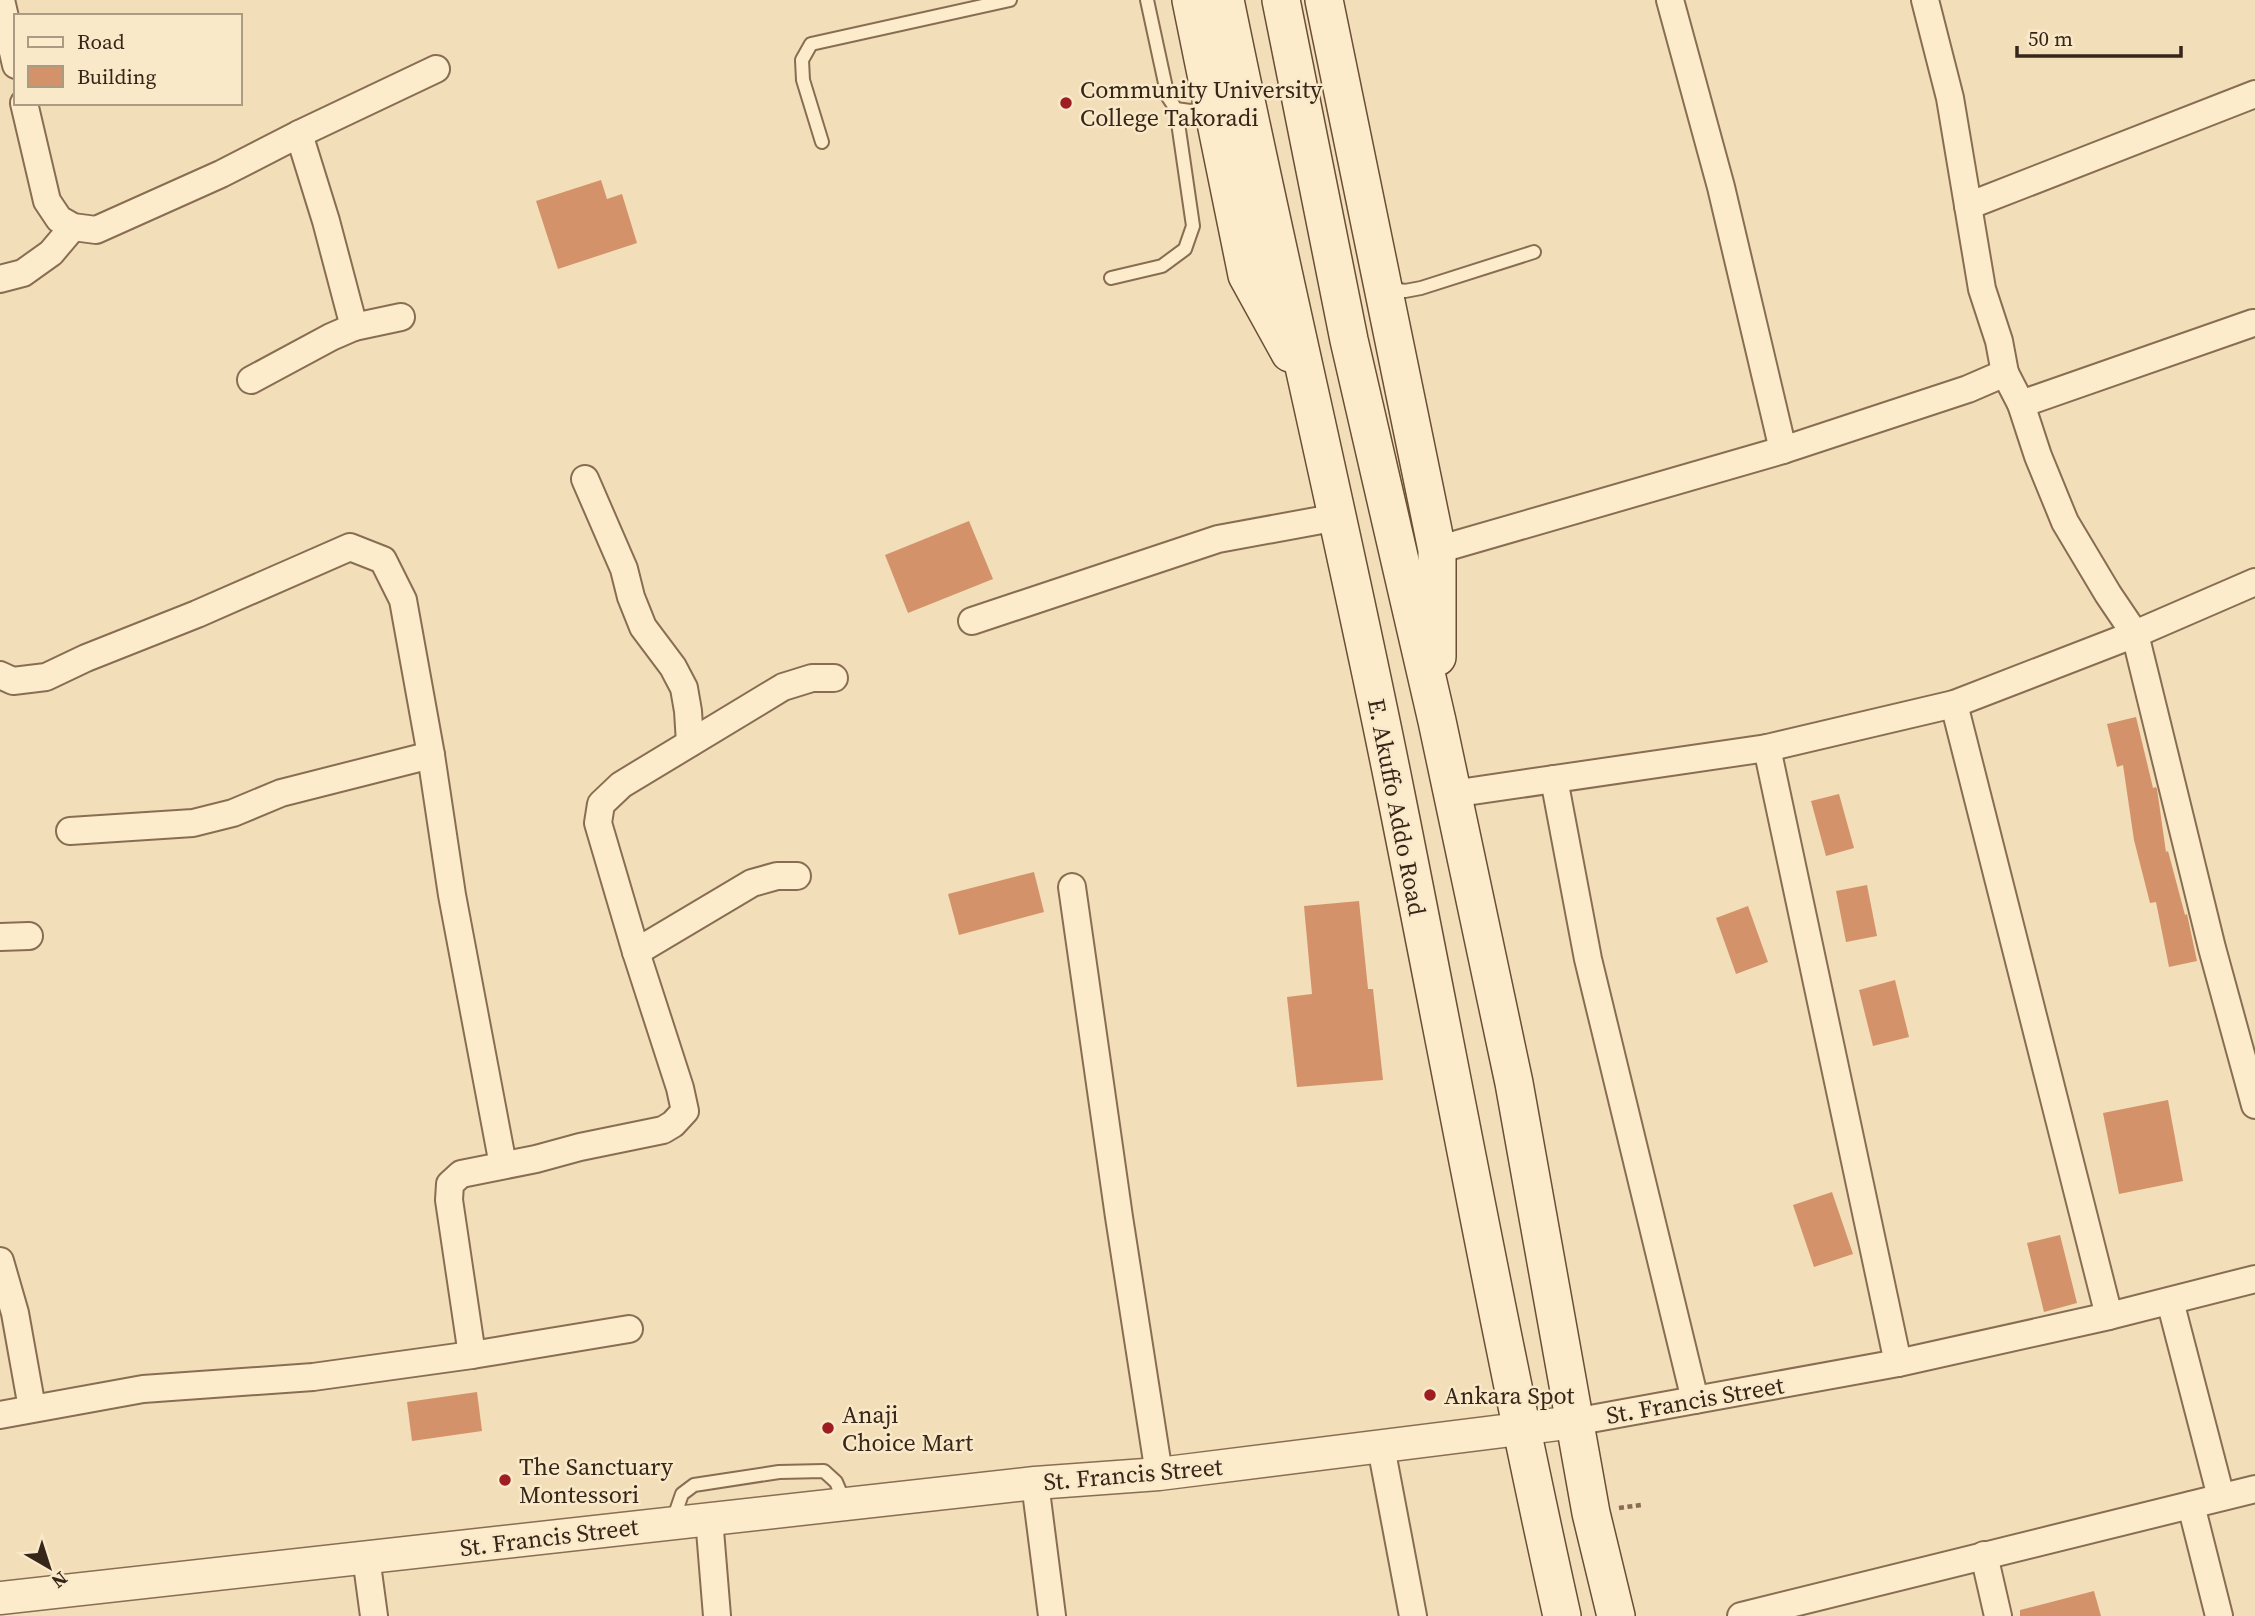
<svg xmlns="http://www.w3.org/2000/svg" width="2255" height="1616" viewBox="0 0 2255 1616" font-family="'Source Serif 4',serif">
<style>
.building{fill:#d4926a}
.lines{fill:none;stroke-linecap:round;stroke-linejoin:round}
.service-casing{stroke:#896d52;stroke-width:16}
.minor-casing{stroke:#896d52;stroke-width:30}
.tertiary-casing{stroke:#896d52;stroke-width:35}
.secondary-casing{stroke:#6a4e36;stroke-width:40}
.path{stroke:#896d52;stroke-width:4.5;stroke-dasharray:5 3.5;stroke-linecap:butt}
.service{stroke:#fceccc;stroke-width:12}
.minor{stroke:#fceccc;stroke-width:26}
.tertiary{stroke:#fceccc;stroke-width:32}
.secondary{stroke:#fceccc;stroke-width:37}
.poi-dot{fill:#9d1d23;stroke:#f9e9c9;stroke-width:2.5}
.labels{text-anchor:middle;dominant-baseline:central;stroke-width:5;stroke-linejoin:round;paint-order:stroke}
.poi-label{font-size:24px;fill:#362619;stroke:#f9e9c9;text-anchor:start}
.street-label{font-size:24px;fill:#362619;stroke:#f9e9c9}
</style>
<rect width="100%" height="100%" fill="#f2deb8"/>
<g class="building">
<polygon points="601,180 607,199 622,194 637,243 558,269 536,201"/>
<polygon points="969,521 993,579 908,613 885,555"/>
<polygon points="2136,717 2153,788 2156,787 2157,789 2166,852 2168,851 2185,915 2187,914 2197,961 2169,967 2156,902 2150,903 2134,840 2123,765 2117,767 2107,724"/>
<polygon points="1839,794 1854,848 1826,856 1811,801"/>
<polygon points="1034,872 1044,912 959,935 948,894"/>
<polygon points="1867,885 1877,936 1846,942 1836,891"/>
<polygon points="1359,901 1368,989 1373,989 1383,1080 1297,1087 1287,997 1312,994 1304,906"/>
<polygon points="1748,906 1768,962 1736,974 1716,918"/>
<polygon points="1895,980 1909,1037 1873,1046 1859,990"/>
<polygon points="2168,1100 2183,1181 2119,1194 2103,1113"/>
<polygon points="1832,1192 1853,1254 1814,1267 1793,1205"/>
<polygon points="2060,1235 2077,1303 2044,1312 2027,1243"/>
<polygon points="477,1392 482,1431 412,1441 407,1402"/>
<polygon points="2094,1591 2101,1616 2020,1616 2020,1610"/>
</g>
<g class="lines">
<defs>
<g id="service">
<polyline points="1147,0 1168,97 1176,109 1190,111 1209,107"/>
<polyline points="822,142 803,80 802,60 811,44 1010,0"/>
<polyline points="1111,278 1162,266 1185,249 1193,226 1176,109"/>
<polyline points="1387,288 1405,291 1421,288 1534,252"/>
<polyline points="673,1520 682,1494 694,1485 779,1472 824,1471 836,1482 845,1503"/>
</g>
<g id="minor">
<polyline points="1,0 16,65"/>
<polyline points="1670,0 1721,187 1783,450"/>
<polyline points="24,103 47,201 59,219 73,227 96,230 221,174 299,134 436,69"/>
<polyline points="1968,206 2255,94"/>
<polyline points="0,279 23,273 51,253 73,227"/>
<polyline points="354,327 401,317"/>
<polyline points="2005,373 2021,404 2038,456 2065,522 2108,594 2135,634 2212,948 2255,1105"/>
<polyline points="251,380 331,337 354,327 326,221 299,134"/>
<polyline points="2021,404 2253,323"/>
<polyline points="585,479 624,569 631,597 643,627 673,667 684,688 688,711 690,743"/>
<polyline points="1437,550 1783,450 1968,389 2005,373 1999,341 1982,289 1950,98 1925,0"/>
<polyline points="972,621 1218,539 1338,517"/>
<polyline points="0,675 13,681 46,677 86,658 197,614 350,547 383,560 403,600 431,755 452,895 503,1165"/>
<polyline points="1954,704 2109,1316"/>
<polyline points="1767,748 1898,1363"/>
<polyline points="1554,779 1588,959 1695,1400"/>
<polyline points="1452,794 1767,748 1954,704 2135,634 2255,582"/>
<polyline points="70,831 193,823 233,813 281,793 431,755"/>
<polyline points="1072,887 1119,1217 1159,1474"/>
<polyline points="0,937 29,936"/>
<polyline points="636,952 752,883 777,876 797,876"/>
<polyline points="0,1261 15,1313 32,1408"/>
<polyline points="2170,1301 2221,1497"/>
<polyline points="472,1355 449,1200 450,1184 461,1174 536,1159 580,1147 663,1130 673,1124 685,1111 680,1088 636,952 598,823 601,804 621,785 783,687 812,678 834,678"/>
<polyline points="0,1415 143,1389 313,1377 472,1355 629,1329"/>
<polyline points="1574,1422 1898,1363 2109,1316 2255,1279"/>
<polyline points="1381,1447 1413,1616"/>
<polyline points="1035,1483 1052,1616"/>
<polyline points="2191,1505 2219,1616"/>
<polyline points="709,1518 717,1616"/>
<polyline points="1984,1555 1998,1616"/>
<polyline points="366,1557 374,1616"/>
<polyline points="1741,1616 2255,1489"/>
</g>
<polyline id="tertiary" points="0,1598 1035,1483 1159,1474 1574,1422"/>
<g id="secondary">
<polyline points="1191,0 1247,275 1290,353"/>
<path d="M1225 0C1279 266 1343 529 1396 795 1451 1069 1501 1343 1562 1616"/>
<polyline points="1281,0 1349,340 1437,721 1514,1083 1591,1513 1616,1616"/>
<polyline points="1324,0 1437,550 1437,657"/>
</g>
</defs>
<use href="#service" class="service-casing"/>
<use href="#minor" class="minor-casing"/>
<use href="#tertiary" class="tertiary-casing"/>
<use href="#secondary" class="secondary-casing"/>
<polyline class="path" points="1619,1508 1641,1505"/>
<use href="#service" class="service"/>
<use href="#minor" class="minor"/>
<use href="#tertiary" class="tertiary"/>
<use href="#secondary" class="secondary"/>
</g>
<g class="poi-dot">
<circle cx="1066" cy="103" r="7"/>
<circle cx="1430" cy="1395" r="7"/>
<circle cx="828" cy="1428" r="7"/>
<circle cx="505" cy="1480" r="7"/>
</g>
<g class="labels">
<g class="poi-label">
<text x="1080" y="89">Community University<tspan x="1080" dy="28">College Takoradi</tspan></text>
<text x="1444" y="1395">Ankara Spot</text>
<text x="842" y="1414">Anaji<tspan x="842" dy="28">Choice Mart</tspan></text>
<text x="519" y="1466">The Sanctuary<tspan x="519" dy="28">Montessori</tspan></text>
</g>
<g class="street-label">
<text transform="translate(1397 807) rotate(79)">E. Akuffo Addo Road</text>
<text transform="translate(1695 1400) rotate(-10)">St. Francis Street</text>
<text transform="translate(1133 1474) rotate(-5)">St. Francis Street</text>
<text transform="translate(549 1537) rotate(-7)">St. Francis Street</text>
</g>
</g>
<rect x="14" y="14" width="228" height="91" fill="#f9e9c9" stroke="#ab9b83" stroke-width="2"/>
<rect x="28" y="37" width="35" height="10" fill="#fceccc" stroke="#ab9b83" stroke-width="2"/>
<text x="77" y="49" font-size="21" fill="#362619">Road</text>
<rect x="28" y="66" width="35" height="21" fill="#d4926a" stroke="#ab9b83" stroke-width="2"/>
<text x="77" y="84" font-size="21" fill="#362619">Building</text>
<g transform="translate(49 1567) rotate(141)" stroke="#f9e9c9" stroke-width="5" paint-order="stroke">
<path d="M0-5L12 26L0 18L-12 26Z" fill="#362619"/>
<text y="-10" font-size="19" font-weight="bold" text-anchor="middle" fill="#362619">N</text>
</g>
<path d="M2017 46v10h164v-10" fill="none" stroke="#362619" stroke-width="3.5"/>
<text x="2028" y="46" font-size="21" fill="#362619" stroke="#f9e9c9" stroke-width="5" paint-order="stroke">50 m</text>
</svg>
